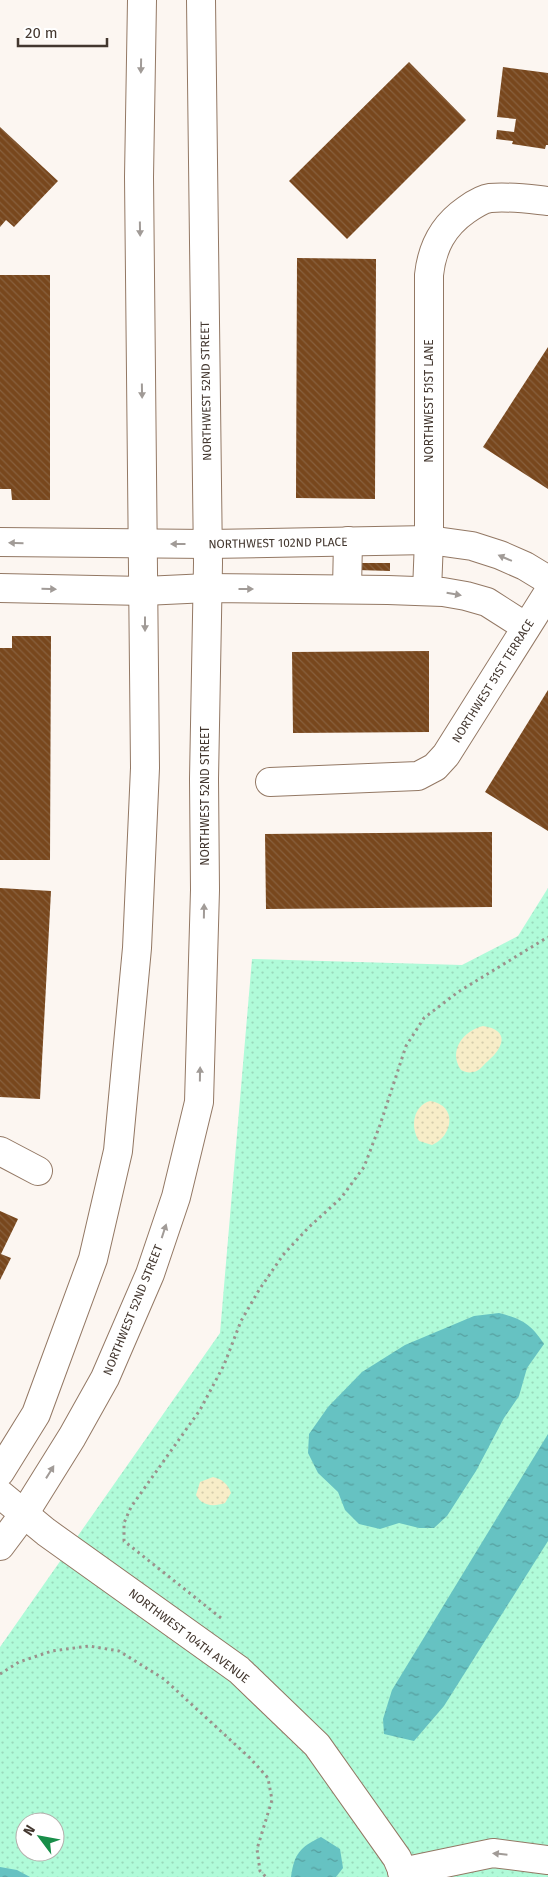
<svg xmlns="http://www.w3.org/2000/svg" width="548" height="1877" viewBox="0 0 548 1877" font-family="'Fira Sans',sans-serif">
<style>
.grass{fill:url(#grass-dots);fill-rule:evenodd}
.sand{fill:url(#sand-dots)}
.water{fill:url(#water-ripples)}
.building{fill:url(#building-back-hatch)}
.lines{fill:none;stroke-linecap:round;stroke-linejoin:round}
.minor-casing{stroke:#937864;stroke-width:30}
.path{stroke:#9b928c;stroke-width:3;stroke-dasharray:2.5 4;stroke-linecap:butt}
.minor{stroke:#fff;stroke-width:28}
.oneway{fill:#a19b97}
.labels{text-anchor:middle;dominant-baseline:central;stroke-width:5;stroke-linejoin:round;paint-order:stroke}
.street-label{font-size:12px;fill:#43372f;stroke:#fff}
</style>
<defs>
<pattern id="grass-dots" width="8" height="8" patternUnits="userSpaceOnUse" patternTransform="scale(1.25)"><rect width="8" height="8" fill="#b0fbd9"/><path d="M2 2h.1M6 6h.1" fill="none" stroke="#99d8bb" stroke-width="1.8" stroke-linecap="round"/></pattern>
<pattern id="sand-dots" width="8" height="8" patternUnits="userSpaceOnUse" patternTransform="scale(1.25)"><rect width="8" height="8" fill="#f7edc8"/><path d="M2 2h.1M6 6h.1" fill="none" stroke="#d5ccac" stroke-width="1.8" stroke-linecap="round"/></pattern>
<pattern id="water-ripples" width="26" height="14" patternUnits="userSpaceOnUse" patternTransform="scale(1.25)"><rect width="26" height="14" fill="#66c2c2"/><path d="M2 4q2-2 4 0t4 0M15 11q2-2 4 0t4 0" fill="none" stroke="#569e9e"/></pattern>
<pattern id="building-back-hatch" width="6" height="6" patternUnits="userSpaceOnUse" patternTransform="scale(1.25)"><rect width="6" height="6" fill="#78471d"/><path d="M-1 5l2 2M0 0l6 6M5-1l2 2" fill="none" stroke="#88603e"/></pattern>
</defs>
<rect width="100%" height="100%" fill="#fcf6f1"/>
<path class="grass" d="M548 888V1877H0V1647L220 1333 252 959 462 965 518 936ZM25 1822H55V1852H25Z"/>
<g class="sand">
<path d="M483 1026C510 1030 504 1047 488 1061 483 1065 480 1071 473 1072 469 1073 465 1072 461 1070 448 1051 463 1031 483 1026Z"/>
<path d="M430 1101C458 1105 453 1136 432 1145L419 1141C410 1127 413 1106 430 1101Z"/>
<path d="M213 1477C222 1479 228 1484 231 1493L225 1503C213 1507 202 1506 196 1495L200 1482Z"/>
</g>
<g class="water">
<path d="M499 1313C522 1319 531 1324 544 1344L527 1368 519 1396 504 1418 476 1471 447 1516 434 1528H419L399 1523 380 1529 359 1524 345 1510 338 1492 318 1473 308 1453 309 1434 328 1407 362 1372 405 1345 474 1316Z"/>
<polygon points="548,1434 548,1541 444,1706 414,1741 384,1734 383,1719 392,1690"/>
<path d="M321 1837 340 1849 343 1868 336 1877H291C294 1854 300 1847 321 1837Z"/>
<polygon points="0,1867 17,1870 30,1877 0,1877"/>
</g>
<g class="building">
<polygon points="409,62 466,120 347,239 289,181"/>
<polygon points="503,67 548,73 548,145 546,145 545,149 512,144 513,141 496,139 497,130 514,132 516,119 497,117"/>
<polygon points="0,127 58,181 14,227 6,220 0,227"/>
<polygon points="297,258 376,259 375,499 296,498"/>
<polygon points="0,275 50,275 50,500 12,500 11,489 0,489"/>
<polygon points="548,347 548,489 483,447"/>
<polygon points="358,563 390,563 390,571 358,570"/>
<polygon points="12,636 51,636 50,860 0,860 0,648 12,648"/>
<polygon points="429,651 429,732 293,733 292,652"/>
<polygon points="548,690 548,831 485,792"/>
<polygon points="492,832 492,907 266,909 265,834"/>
<polygon points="0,888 51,891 40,1099 0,1097"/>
<polygon points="0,1211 18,1219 1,1254 11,1258 0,1280"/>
</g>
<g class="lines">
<defs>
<g id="minor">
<polyline points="0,542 208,544 429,540 472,546 500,555 525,566 548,580"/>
<polyline points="0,588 144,591 208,588 388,590 443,592 466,596 487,602 526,627"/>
<polyline points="347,589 348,541"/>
<path d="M427 591 429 540V275C432 247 443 226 466 210 473 205 482 199 490 198 509 196 529 199 548 201"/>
<polyline points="270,782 418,776 435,767 446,755 548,593"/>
<polyline points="0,1151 38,1171"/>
<polyline points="0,1472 36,1414 93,1259 118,1151 137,948 145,768 139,177 142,0"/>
<polyline points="0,1494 46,1532 239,1670 317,1745 397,1858 405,1877"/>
<polyline points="0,1546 24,1514 72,1437 105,1378 150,1274 176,1197 199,1102 205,890 204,779 208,563 201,0"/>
<polyline points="402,1872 493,1853 548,1860"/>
</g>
</defs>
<use href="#minor" class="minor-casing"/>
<g class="path">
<polyline points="221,1618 124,1541 124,1523 131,1507 200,1410 224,1365 241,1321 259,1290 283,1255 308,1228 341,1198 364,1167 380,1125 406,1046 424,1018 458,992 548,937"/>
<polyline points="0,1674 19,1662 52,1651 89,1646 119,1651 164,1679 250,1758 268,1778 272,1800 257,1849 260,1871 266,1877"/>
</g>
<use href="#minor" class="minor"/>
</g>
<defs><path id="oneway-solid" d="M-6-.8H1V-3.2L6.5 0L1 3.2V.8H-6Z" transform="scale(1.25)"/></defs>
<g class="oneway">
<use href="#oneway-solid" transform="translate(141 66) rotate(91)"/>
<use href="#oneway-solid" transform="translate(140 229) rotate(89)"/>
<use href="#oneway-solid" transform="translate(142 391) rotate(89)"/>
<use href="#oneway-solid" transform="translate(16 543) rotate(-179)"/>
<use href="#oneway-solid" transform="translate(178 544) rotate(180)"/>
<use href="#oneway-solid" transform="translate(505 558) rotate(-157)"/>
<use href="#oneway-solid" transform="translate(49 589) rotate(1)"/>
<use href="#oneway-solid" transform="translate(246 589)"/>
<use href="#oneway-solid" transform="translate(454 594) rotate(10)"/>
<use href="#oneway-solid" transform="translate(145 624) rotate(90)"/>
<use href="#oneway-solid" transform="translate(204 911) rotate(-89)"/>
<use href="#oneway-solid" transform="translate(200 1074) rotate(-89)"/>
<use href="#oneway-solid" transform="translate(164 1231) rotate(-72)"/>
<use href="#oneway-solid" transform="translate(50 1472) rotate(-58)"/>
<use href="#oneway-solid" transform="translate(500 1854) rotate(-174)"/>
</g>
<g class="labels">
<g class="street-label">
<text transform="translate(206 391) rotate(-91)">NORTHWEST 52ND STREET</text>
<text transform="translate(429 401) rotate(-90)">NORTHWEST 51ST LANE</text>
<text transform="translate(278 543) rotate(-1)">NORTHWEST 102ND PLACE</text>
<text transform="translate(493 681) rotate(-58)">NORTHWEST 51ST TERRACE</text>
<text transform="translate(205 796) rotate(-90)">NORTHWEST 52ND STREET</text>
<text transform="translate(133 1310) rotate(-68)">NORTHWEST 52ND STREET</text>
<text transform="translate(189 1636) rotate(37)">NORTHWEST 104TH AVENUE</text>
</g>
</g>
<g transform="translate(40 1837) rotate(302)"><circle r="24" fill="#ffffff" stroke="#b4afac"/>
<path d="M0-4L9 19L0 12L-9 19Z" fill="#188e49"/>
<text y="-8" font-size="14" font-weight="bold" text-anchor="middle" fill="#43372f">N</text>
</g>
<path d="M18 38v8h89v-8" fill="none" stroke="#43372f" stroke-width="2.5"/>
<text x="25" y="38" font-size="15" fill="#43372f" stroke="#ffffff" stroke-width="4" paint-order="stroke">20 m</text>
</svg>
